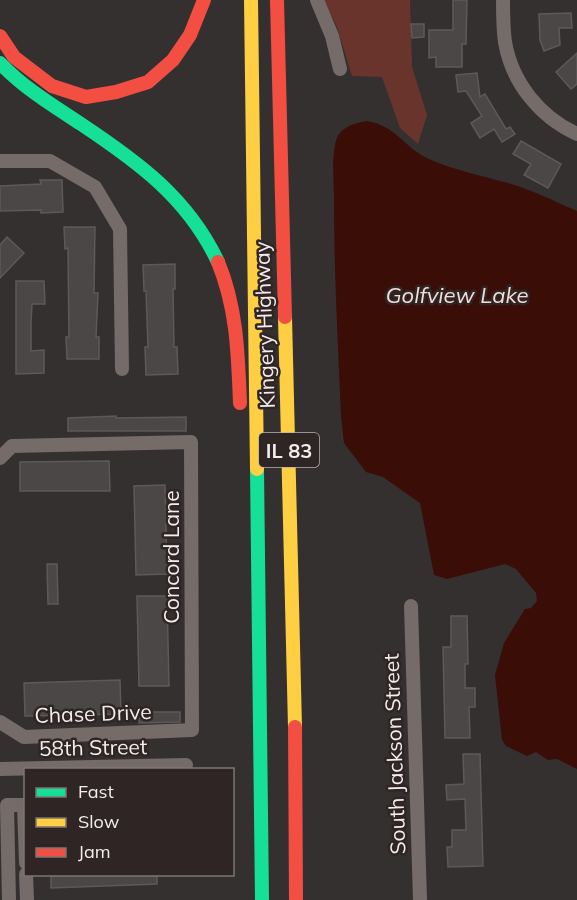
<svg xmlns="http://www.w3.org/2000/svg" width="577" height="900" viewBox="0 0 577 900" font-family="Mulish,sans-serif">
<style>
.green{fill:#69342b}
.water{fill:#3a0d07}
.building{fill:#4b4747;stroke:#5d5959;stroke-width:1.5}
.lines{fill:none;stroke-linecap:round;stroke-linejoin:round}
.street{stroke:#756b68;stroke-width:14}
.fast{stroke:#16e098;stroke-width:14}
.slow{stroke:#ffcf43;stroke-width:14}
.jam{stroke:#f24e42;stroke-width:14}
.labels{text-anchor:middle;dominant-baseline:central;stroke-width:5;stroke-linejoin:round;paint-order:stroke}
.shield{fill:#2e2524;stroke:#b8b1b0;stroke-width:1.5}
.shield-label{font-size:20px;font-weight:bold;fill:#f3edec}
.street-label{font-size:21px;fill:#f3edec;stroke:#2e2524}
.water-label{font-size:22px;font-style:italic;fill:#f3ddd8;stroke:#2e2524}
</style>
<rect width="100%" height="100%" fill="#353030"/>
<polygon class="green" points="324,0 410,0 412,67 427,115 418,144 400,128 382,77 352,76 337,27"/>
<path class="water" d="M367 121C397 126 404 148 429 159 454 170 482 176 508 183 532 190 554 201 577 211V769L557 759 548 760 536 752 527 756 506 746 502 740 495 675 504 643 525 609 531 608 537 601 536 593 516 569 505 564 447 579 434 575 420 503 383 477 366 472 344 443 341 416C338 345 334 273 334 202 334 185 331 152 337 138 342 126 356 123 367 121Z"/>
<g class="building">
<polygon points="453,0 467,0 466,44 462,44 462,67 436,67 436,57 429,58 429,30 453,30"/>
<polygon points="571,13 572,28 559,28 560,45 544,51 540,40 539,14"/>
<polygon points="411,24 424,24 424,37 412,38"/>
<polygon points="577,53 577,84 571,89 556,72"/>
<polygon points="477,73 480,97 485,94 506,129 510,127 515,134 502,142 494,129 480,138 471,123 482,116 466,91 458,92 456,75"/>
<polygon points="521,141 561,164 548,188 524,175 531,164 513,154"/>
<polygon points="40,180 62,180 63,212 41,213 41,210 0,211 0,186 41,184"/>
<polygon points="64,227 95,227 94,293 98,293 96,337 99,337 99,359 67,359 66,337 69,337 68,248 65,249"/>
<polygon points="7,237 24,253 0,278 0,245"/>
<polygon points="175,264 175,289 173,289 174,347 177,347 178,374 146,375 145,347 148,347 146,291 144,291 143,265"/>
<polygon points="16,281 44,281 45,304 32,304 31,322 31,351 44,350 44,373 16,374"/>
<polygon points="116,416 116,418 186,417 186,431 68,431 68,418"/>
<polygon points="109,461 110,491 20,491 20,462"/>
<polygon points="165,485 167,574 136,575 134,486"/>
<polygon points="47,564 57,564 58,604 48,604"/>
<polygon points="137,596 167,596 169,686 139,686"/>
<polygon points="451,616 467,616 468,664 465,664 465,688 475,688 475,707 469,707 470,738 445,738 443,647 451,647"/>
<polygon points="120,680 121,714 25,716 24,683"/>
<polygon points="139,712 180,712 180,722 139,723"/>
<polygon points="463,754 480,754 483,866 448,867 447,847 452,847 452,830 466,830 465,799 447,800 446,785 464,784"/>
<polygon points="51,874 157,874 157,884 51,888"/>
</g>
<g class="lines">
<g class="street">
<polyline points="317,0 332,36 340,69"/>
<path d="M503 0C503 14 503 28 505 42 512 83 540 117 577 134"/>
<polyline points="0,161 50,161 95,187 120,229 122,369"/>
<polyline points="0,458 12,446 191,442 192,730 24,737 0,722"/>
<polyline points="411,606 420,900"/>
<polyline points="0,769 186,765"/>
<polyline points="24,805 26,863"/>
<polyline points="26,874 27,900"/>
<polyline points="9,900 7,805 26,805"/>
</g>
<g class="fast">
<path d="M0 63C24 88 52 105 81 124 138 162 188 198 218 262"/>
<polyline points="257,469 262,900"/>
</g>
<g class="slow">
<polyline points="251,0 257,469"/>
<polyline points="285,317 295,727"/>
</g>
<g class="jam">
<polyline points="277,0 285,317"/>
<polyline points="0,36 14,57 52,86 86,97 116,92 148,82 173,60 190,35 204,0"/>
<path d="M218 262C237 308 238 354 240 403"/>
<polyline points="295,727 296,900"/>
</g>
</g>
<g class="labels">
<rect class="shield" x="259" y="433" width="60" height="34" rx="4.5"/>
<g class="shield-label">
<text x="289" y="450">IL 83</text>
</g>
<g class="street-label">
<text transform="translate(264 325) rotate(-92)">Kingery Highway</text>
<text transform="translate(171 557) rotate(-90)">Concord Lane</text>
<text transform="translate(93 713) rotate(-2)">Chase Drive</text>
<text transform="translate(93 747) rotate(-1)">58th Street</text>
<text transform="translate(394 754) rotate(-92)">South Jackson Street</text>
</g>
<g class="water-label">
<text x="457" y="295">Golfview Lake</text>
</g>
</g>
<rect x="24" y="768" width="210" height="108" fill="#2e2524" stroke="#7d7574" stroke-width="1.5"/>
<rect x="36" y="788" width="30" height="9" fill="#16e098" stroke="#7d7574" stroke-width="1.5"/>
<text x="78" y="798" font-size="18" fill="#f3edec">Fast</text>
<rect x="36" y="818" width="30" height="9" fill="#ffcf43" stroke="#7d7574" stroke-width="1.5"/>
<text x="78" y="828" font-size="18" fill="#f3edec">Slow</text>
<rect x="36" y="848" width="30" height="9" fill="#f24e42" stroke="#7d7574" stroke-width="1.5"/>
<text x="78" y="858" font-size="18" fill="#f3edec">Jam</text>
</svg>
